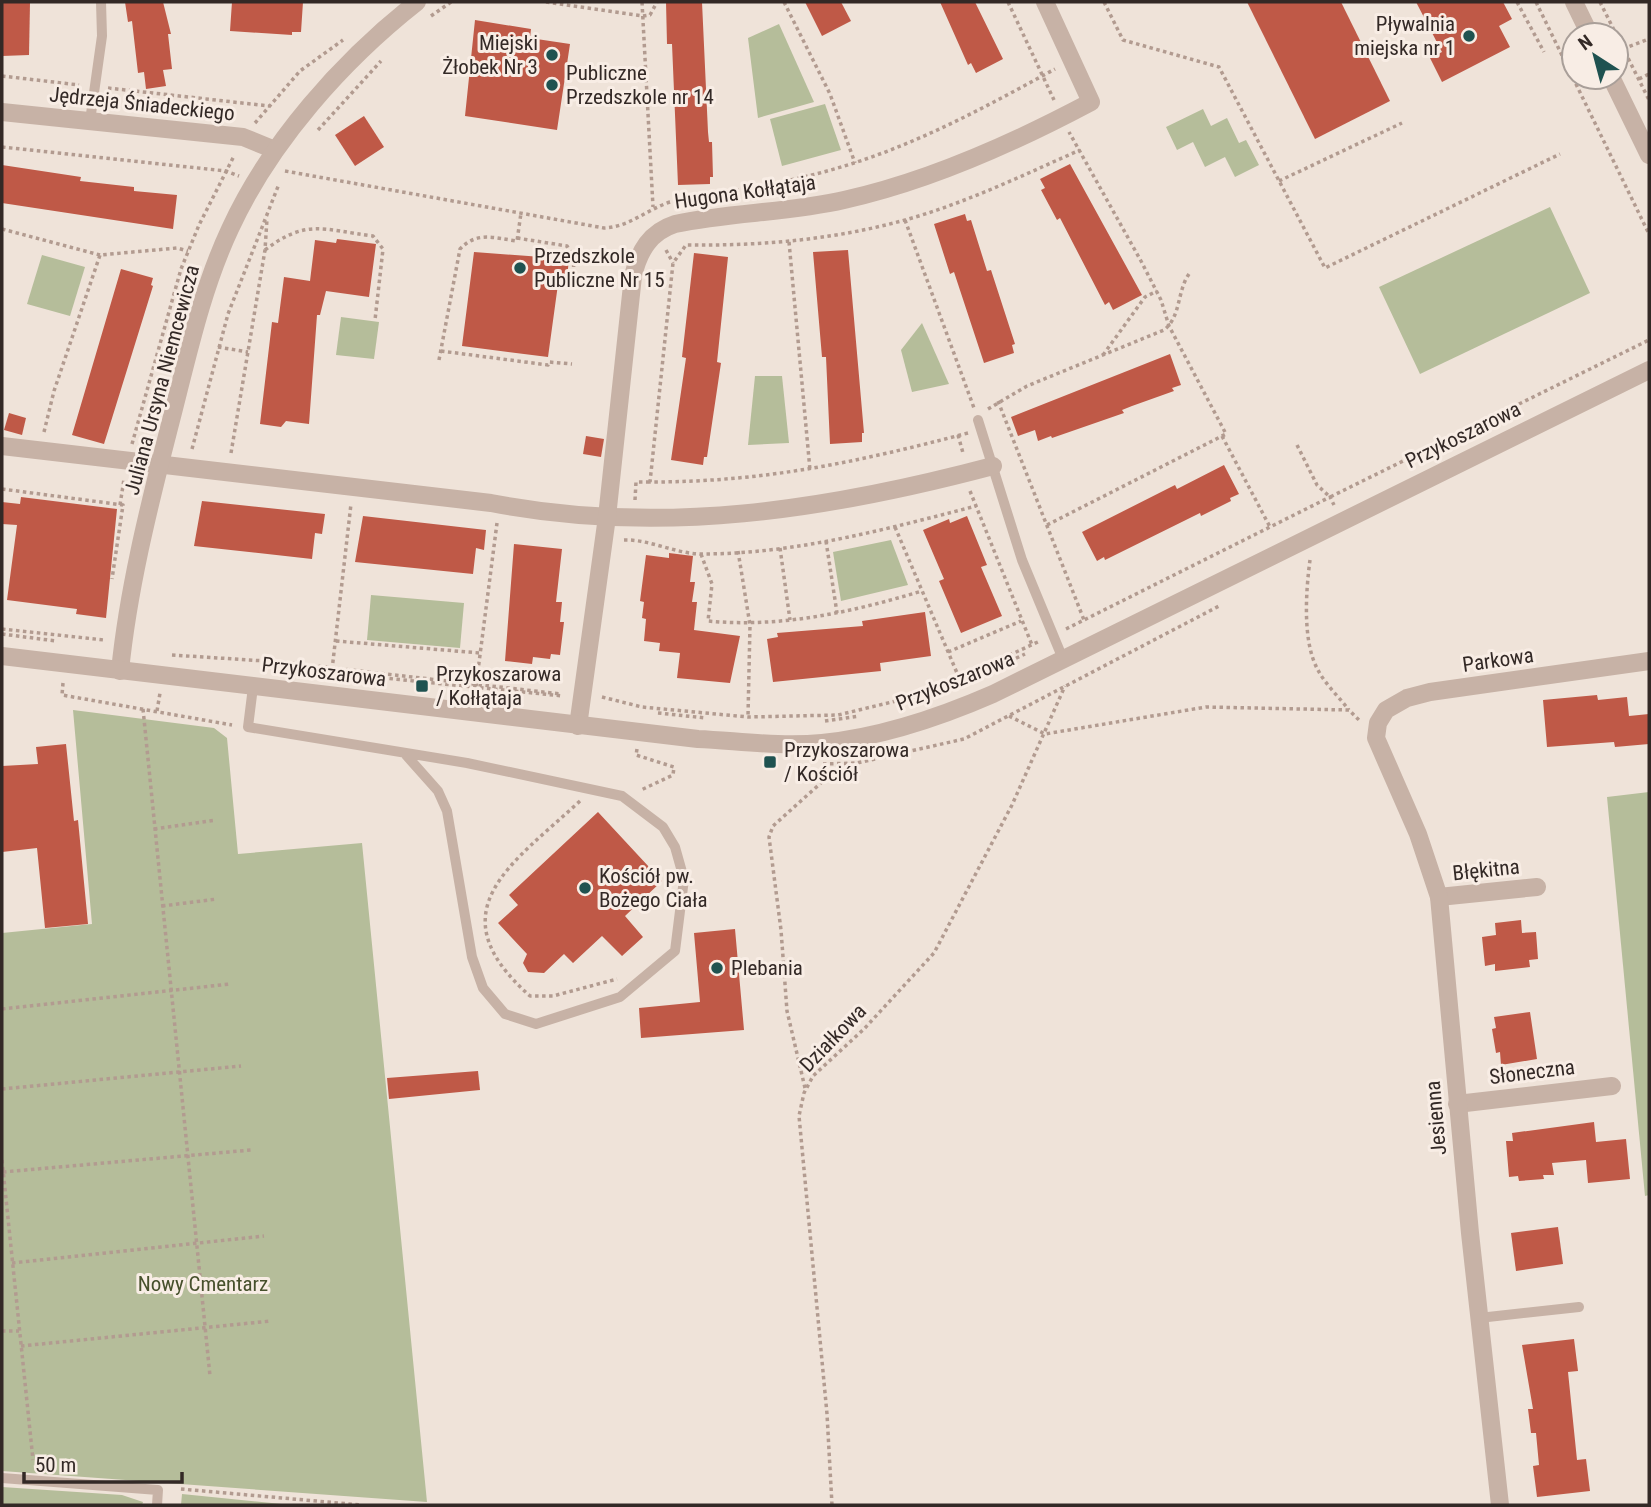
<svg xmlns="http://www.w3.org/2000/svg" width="1651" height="1507" viewBox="0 0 1651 1507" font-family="'Roboto Condensed',sans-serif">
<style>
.green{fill:#b5bd9a}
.building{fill:#bf5947}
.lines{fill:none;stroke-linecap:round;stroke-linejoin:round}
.path{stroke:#b29b90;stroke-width:3.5;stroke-dasharray:3.5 3.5;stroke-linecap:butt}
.service{stroke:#c7b2a6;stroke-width:10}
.minor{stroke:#c7b2a6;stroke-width:18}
.tertiary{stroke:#c7b2a6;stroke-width:18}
.poi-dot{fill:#1f5250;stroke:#f8ede5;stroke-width:2.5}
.labels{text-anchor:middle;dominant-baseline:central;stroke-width:6;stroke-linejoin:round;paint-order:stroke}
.poi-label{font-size:21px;fill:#332926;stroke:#f8ede5;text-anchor:start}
.street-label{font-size:21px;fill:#332926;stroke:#f8ede5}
.park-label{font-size:21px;fill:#46502c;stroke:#f8ede5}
</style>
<rect width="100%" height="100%" fill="#efe3d9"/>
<g class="green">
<polygon points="779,24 814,102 758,118 748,38"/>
<polygon points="825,104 841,150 782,166 770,119"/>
<polygon points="1203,109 1211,126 1227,118 1239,143 1246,140 1259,165 1235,177 1225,157 1205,167 1193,142 1177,150 1166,127"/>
<polygon points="1550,207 1590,293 1420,374 1379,287"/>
<polygon points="42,255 85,267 70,316 27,304"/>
<polygon points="341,317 379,322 374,359 336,355"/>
<polygon points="922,323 949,384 912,392 901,350"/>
<polygon points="755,376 782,376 789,443 748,445"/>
<polygon points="891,540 908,585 841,601 833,552"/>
<polygon points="371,595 464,603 460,648 367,640"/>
<polygon points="73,710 214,728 227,738 238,854 362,843 427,1502 2,1471 2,933 92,924"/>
<polygon points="1649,792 1649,1195 1645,1196 1607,797"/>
<polygon points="2,1487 122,1495 143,1502 142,1505 2,1505"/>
<polygon points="182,1494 292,1505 181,1505"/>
</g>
<g class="building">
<polygon points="2,2 30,3 29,55 2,56"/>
<polygon points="125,2 163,2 171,34 168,34 172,69 163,70 166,86 146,89 144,72 138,73 132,21 128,22"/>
<polygon points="232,2 303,2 301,32 292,32 292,35 230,31"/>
<polygon points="666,2 702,2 708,132 709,142 712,142 713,177 710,177 710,184 678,185 672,44 667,44"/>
<polygon points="805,2 841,2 851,21 822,36"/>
<polygon points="940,2 975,2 1003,59 976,73 971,63 968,65"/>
<polygon points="1247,2 1341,2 1390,101 1315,139"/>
<polygon points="1416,2 1503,2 1512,19 1499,26 1510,47 1442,82 1430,58 1442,52"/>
<polygon points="475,20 531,29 530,38 570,44 557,130 465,116"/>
<polygon points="364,116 384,147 355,166 335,135"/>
<polygon points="1070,164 1142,295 1113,310 1109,302 1105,305 1060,218 1057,220 1041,190 1045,188 1040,179"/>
<polygon points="2,165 81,177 80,181 134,187 134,191 177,195 173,229 2,203"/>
<polygon points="965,214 967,221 971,220 987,271 991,270 1015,344 1012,345 1014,353 984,363 954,272 950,274 934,224"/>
<polygon points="337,239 376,244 369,297 326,291 320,315 317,315 309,424 286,421 281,427 260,424 272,322 278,323 284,277 310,281 315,240 336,243"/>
<polygon points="848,250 864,433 862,433 862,442 830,444 826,357 822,357 813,252"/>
<polygon points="474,252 569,259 567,278 559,277 548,357 462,346"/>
<polygon points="694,253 728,257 717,362 721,363 707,457 704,457 703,465 671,460 686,358 682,357"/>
<polygon points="121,269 153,278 151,285 153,286 104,444 72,435"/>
<polygon points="1170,354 1181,385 1172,388 1174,391 1132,406 1122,410 1124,413 1052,438 1051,436 1038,441 1035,430 1018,436 1011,417"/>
<polygon points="9,413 26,418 22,435 4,430"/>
<polygon points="586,436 604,439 601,457 583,454"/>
<polygon points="1224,465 1239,494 1230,498 1231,501 1201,516 1200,513 1105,560 1104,557 1097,561 1082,532 1175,485 1177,489"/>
<polygon points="21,497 117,509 106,618 76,614 77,609 7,600 17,525 2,524 2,502 20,504"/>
<polygon points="202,501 325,514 322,534 315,533 312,559 194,546"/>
<polygon points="363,516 486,530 484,550 476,548 473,574 355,562"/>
<polygon points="967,516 987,565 981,567 1002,616 961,633 939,581 944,579 923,530 949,519 950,523"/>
<polygon points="514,544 562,549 556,602 562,602 560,622 564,622 560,655 551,654 550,659 533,657 532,664 505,661"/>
<polygon points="669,553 693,556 690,582 695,582 692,602 697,602 694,630 740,636 730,683 677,678 680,653 659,651 660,643 644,641 646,619 642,618 644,602 640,601 646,555 669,558"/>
<polygon points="925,612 931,656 880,663 881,671 773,682 767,639 778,637 777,633 863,626 862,621"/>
<polygon points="1597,695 1598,700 1627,697 1629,716 1649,714 1649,744 1615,747 1614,742 1547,747 1543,700"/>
<polygon points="66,744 74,821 78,820 88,924 45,928 37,848 2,852 2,766 38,764 36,747"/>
<polygon points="598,812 662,881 625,916 643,937 622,956 602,936 573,963 564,954 544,973 528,972 523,963 527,954 498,923 518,905 509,895"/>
<polygon points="1521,920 1522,933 1536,932 1538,959 1529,960 1530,967 1495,971 1495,964 1485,966 1482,937 1496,935 1495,923"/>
<polygon points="735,929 744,1030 641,1038 639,1008 700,1002 694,933"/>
<polygon points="1530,1012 1537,1059 1501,1065 1500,1052 1496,1053 1492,1029 1496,1028 1494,1017"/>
<polygon points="478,1071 480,1090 389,1099 387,1078"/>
<polygon points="1594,1122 1596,1142 1626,1139 1630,1179 1588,1183 1586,1160 1552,1163 1554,1175 1543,1175 1544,1179 1519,1181 1518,1176 1509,1177 1506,1141 1513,1141 1512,1133"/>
<polygon points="1558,1227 1563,1264 1516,1271 1511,1233"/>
<polygon points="1574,1339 1578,1371 1568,1372 1577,1460 1586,1459 1590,1491 1537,1497 1533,1466 1539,1465 1536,1433 1531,1433 1528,1409 1533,1409 1522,1345"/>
</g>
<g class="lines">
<g class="path">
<polyline points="546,2 643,16 650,15 657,2"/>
<polyline points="642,2 653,207"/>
<polyline points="784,2 830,94 855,163"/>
<polyline points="1008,2 1054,100"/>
<polyline points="1104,2 1123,40 1219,67 1325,268 1560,154"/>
<polyline points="1517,2 1544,52"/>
<polyline points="1536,2 1649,234"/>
<polyline points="1600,2 1649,100"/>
<polyline points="431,16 451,2"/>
<polyline points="1623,49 1649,39"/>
<polyline points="2,76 79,85"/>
<polyline points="1639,79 1649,74"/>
<polyline points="108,88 269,106"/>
<polyline points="255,123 300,71 343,40"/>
<polyline points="318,130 381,61"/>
<polyline points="2,147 226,171 239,176"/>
<path d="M285 171 604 228C629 227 646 210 670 202 732 191 797 182 857 162 927 139 991 104 1055 69"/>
<polyline points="1279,181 1402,123"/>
<polyline points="905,220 974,408"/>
<polyline points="2,229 100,255"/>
<polyline points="517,238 567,246 574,258 573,280"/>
<polyline points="789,242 810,470"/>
<path d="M265 250C307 218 324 230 373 236L383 249 375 320"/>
<polyline points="666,250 673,263"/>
<polyline points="218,347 248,352"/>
<polyline points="441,351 548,365 549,362 572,364"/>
<polyline points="1103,355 1145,297 1157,291"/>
<path d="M439 360 460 249C477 231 494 238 517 241L521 213"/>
<polyline points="998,401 1084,620"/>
<path d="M988 409 1027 386 1164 330C1181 317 1177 291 1189 274"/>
<polyline points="44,432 54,391 100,255 177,248 188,251"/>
<path d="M968 433C858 462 765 482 650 482L673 263 686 245C766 246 844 239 922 215 976 198 1028 173 1080 150"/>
<polyline points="958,435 963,453"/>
<polyline points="1222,436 1270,527"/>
<polyline points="132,444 181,269 199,225 234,156"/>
<polyline points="1297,445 1317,485 1330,497 1649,340"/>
<polyline points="192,449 228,314 279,184"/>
<polyline points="231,453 265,250 267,219"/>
<polyline points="2,489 123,505 112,579"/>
<polyline points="970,491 1032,645"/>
<polyline points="635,500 636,482 650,482"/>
<polyline points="120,505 124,479"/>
<polyline points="1047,525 1226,434 1169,326 1161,300 1141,261 1069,132"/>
<polyline points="895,527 960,680"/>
<path d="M624 540C649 539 676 554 702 554 795 554 887 529 976 506"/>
<polyline points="826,541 837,613"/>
<polyline points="780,548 790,620"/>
<polyline points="738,551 750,625 748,716"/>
<path d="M701 554 712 584 708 621C781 628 852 612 922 591"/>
<path d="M1310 560C1306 590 1302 642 1318 670 1325 684 1339 697 1349 710"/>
<polyline points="2,629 104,640"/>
<polyline points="1066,629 1330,497 1334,505"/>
<polyline points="2,634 56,641"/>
<polyline points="336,641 480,653"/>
<polyline points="948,652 1021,621"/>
<polyline points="172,655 281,662 561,694"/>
<polyline points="285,668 563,696"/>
<polyline points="332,670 351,504"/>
<polyline points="63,683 62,695 232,725"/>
<polyline points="959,685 1025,654"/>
<polyline points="476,686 497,523"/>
<polyline points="602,697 642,707 748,717 838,715 925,694 1040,641"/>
<polyline points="910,703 939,693"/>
<polyline points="143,709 210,1376"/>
<polyline points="157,711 160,693"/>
<polyline points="658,713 706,718"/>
<polyline points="1009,716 1045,734 1206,707 1349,710 1360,721"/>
<polyline points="825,721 859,716"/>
<polyline points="637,749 636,755 674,767 673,775 641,790"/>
<polyline points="823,764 857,763 964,739 1221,605"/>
<path d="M580 801C512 864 434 911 530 996H553L617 979"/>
<polyline points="154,829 216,820"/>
<polyline points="162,906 217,899"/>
<polyline points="2,1009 230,984"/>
<polyline points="805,1088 787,1011 781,930 769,837 773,826 822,782 855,765"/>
<polyline points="2,1089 241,1066"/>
<polyline points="2,1160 33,1460"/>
<polyline points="3,1172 251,1150"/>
<polyline points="12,1263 264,1236"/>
<polyline points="2,1331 19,1331"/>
<polyline points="21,1346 271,1321"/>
<polyline points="181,1489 361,1505"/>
<polyline points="832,1505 827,1414 799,1116 804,1093 813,1076 864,1029 934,953 1012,805 1065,686"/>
</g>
<g class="service">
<polyline points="90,121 102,36 101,2"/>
<polyline points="978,420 1022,560 1063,659"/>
<polyline points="253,687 248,727 467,763 622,796 663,827 675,847 684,879 675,951 620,997 536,1024 505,1014 483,988 472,957 447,811 438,791 406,755"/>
<polyline points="1479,1318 1579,1307"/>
<polyline points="2,1478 158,1490 157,1505"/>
</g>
<g class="minor">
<polyline points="1574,2 1590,35"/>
<polyline points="1611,77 1649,155"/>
<polyline points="2,112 243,137 275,150"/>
<path d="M2 446 491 503C661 536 827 510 993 466"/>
<path d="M120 671C128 591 148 510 168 432 186 364 200 293 230 229 270 142 342 61 417 2"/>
<path d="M578 726 607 517 633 276C639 251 650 232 675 224 731 212 788 213 844 200 930 181 1014 143 1091 102L1045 2"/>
<polyline points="1439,897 1537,887"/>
<polyline points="1457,1104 1612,1086"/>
<polyline points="1500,1505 1470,1233 1439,897 1418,834 1376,738 1378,723 1386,710 1407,698 1430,692 1649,661"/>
</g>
<path class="tertiary" d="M2 656 698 739C739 741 781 747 822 743 882 737 938 718 993 694L1649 370"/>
</g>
<g class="poi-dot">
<circle cx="1469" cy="36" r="7"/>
<circle cx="552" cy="55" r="7"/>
<circle cx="552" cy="85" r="7"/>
<circle cx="520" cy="268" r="7"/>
<rect x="415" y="679" width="14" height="14" rx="3.5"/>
<rect x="763" y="755" width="14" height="14" rx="3.5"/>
<circle cx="585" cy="888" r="7"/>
<circle cx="717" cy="968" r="7"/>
</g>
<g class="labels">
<g class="poi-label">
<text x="1455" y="24" text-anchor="end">Pływalnia<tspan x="1455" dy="24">miejska nr 1</tspan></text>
<text x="538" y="43" text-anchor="end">Miejski<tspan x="538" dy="24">Żłobek Nr 3</tspan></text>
<text x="566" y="73">Publiczne<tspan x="566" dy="24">Przedszkole nr 14</tspan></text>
<text x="534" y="256">Przedszkole<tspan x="534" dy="24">Publiczne Nr 15</tspan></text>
<text x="436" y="674">Przykoszarowa<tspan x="436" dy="24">/ Kołłątaja</tspan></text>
<text x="784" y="750">Przykoszarowa<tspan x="784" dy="24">/ Kościół</tspan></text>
<text x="599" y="876">Kościół pw.<tspan x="599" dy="24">Bożego Ciała</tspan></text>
<text x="731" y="968">Plebania</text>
</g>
<g class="street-label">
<text transform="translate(142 104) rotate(6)">Jędrzeja Śniadeckiego</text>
<text transform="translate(745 192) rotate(-8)">Hugona Kołłątaja</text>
<text transform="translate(162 380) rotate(-75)">Juliana Ursyna Niemcewicza</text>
<text transform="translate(1463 435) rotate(-26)">Przykoszarowa</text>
<text transform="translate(1498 660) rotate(-8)">Parkowa</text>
<text transform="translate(324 672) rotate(7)">Przykoszarowa</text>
<text transform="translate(955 681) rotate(-22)">Przykoszarowa</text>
<text transform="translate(1486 870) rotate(-6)">Błękitna</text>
<text transform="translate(833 1038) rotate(-46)">Działkowa</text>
<text transform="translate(1532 1072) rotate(-7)">Słoneczna</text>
<text transform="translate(1436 1118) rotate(-95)">Jesienna</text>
</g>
<g class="park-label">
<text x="203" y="1284">Nowy Cmentarz</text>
</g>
</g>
<rect width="1651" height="1507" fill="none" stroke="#332926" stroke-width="7"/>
<g transform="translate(1595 56) rotate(324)"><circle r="33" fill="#f8ede5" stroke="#a99f99" stroke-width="2"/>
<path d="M0-5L12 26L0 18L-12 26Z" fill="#1f5250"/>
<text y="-10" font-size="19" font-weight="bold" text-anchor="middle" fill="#332926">N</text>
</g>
<path d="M24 1472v10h158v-10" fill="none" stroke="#332926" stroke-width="3.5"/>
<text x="35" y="1472" font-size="21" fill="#332926" stroke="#f8ede5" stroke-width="5" paint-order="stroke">50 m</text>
</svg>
